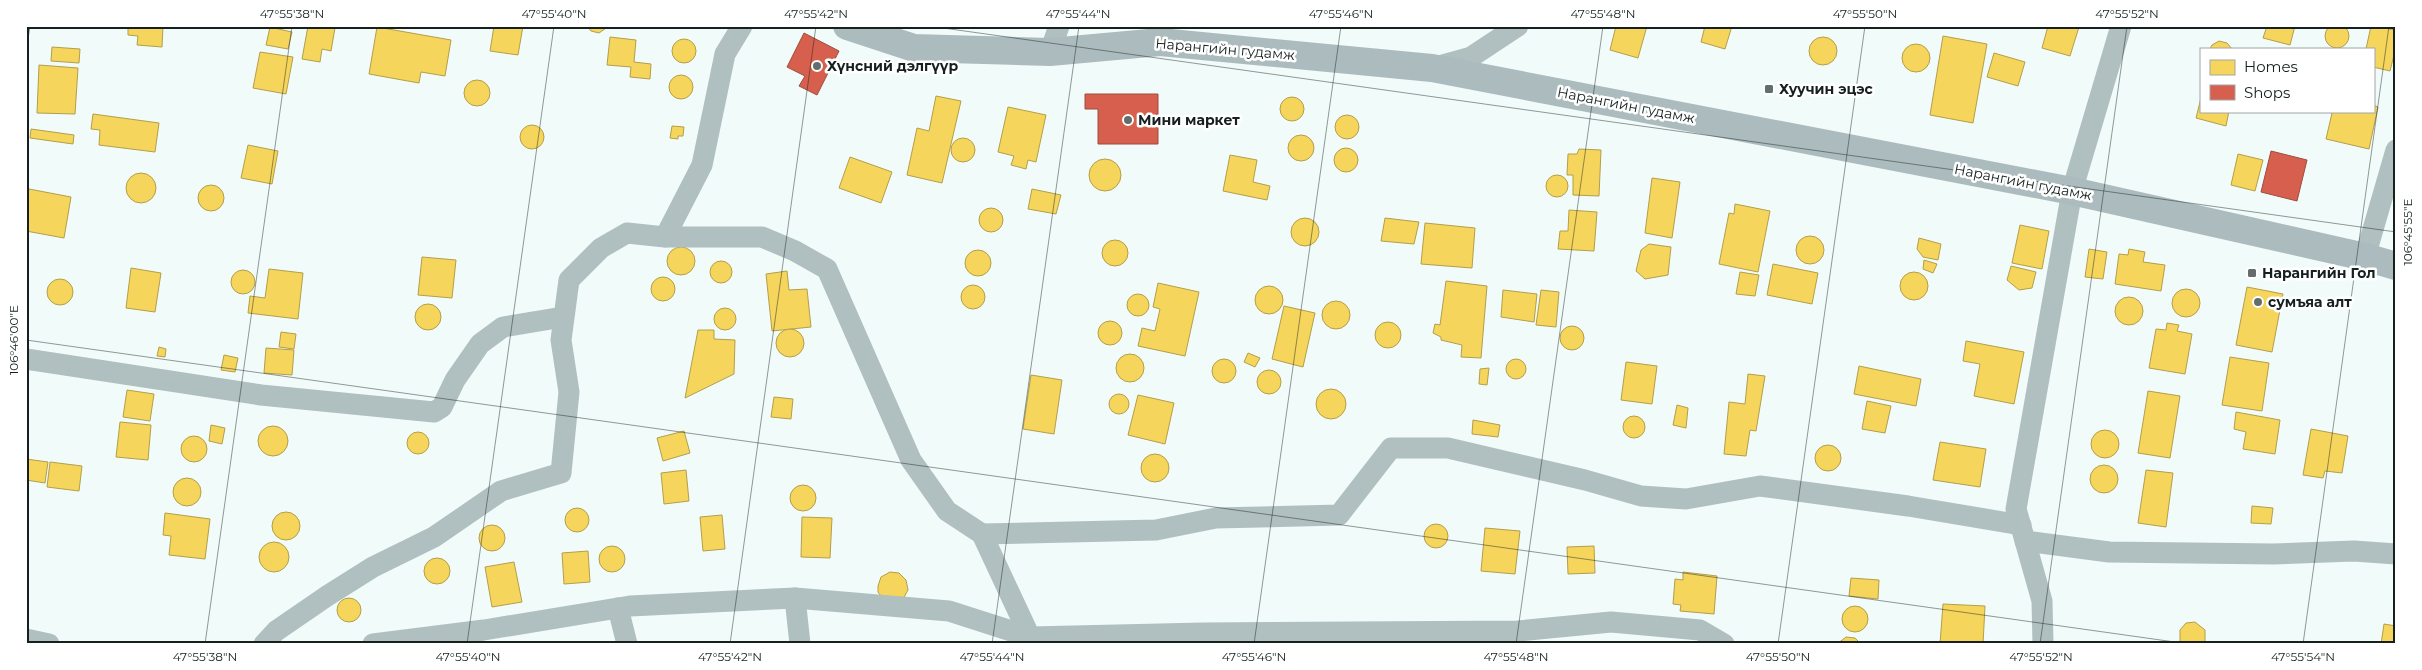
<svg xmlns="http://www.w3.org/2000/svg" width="2422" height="670" viewBox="0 0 2422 670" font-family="Montserrat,sans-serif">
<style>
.homes{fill:#f6d55c;stroke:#b29f4a}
.shops{fill:#d6604d;stroke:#9c4d3f}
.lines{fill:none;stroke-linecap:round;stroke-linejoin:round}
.minor{stroke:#b0bfc0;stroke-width:21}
.secondary{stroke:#acbcbe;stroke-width:28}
.ticks{fill:none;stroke:#15201f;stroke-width:1;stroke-opacity:0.45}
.poi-dot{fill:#626d6c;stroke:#fff;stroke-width:2}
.labels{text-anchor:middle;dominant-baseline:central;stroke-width:5;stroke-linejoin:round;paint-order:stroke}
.street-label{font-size:14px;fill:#15201f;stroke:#fff}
.poi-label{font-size:14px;font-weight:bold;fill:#15201f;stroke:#fff;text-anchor:start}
.neatline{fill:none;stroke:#15201f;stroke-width:2}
.ticks-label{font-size:12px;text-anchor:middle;fill:#15201f}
</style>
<rect width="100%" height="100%" fill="#f1fbfa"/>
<g class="homes">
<circle cx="2337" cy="36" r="12"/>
<polygon points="128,26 163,26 162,47 137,45 138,36 128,35"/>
<polygon points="308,26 335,28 331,51 322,49 320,62 302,59"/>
<polygon points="494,26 523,26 518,55 490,51"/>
<polygon points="587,26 609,26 599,33 591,31"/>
<polygon points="1616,26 1647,26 1638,58 1610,50"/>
<polygon points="1705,26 1732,26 1725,49 1701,42"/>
<polygon points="2048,26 2079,27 2070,56 2042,48"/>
<polygon points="2267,26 2295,26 2290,45 2263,38"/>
<polygon points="2371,26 2396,30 2396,47 2390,71 2373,67 2373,49 2366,49"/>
<polygon points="270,27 292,32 288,49 266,45"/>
<polygon points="377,27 451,40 445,76 421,72 419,83 369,74"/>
<polygon points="1943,36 1987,44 1973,123 1930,115"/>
<circle cx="1823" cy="51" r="14"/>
<polygon points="610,37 636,40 634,62 651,64 650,79 630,77 631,67 607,65"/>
<circle cx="684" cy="51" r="12"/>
<polygon points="2219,41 2227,43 2232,49 2210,49 2212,45"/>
<circle cx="1916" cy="58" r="14"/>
<polygon points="52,47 80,49 79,63 51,61"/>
<polygon points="260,52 293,57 286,94 253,88"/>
<polygon points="1994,53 2025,62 2018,86 1987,77"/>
<polygon points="39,65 78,68 75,114 37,113"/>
<circle cx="681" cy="87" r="12"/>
<circle cx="477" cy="93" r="13"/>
<polygon points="936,96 961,101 942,183 907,175 917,128 929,131"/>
<circle cx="1292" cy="109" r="12"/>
<polygon points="2201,98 2201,111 2229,111 2226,126 2196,118"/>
<polygon points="2373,105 2378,107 2369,149 2326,139 2332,113 2323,111 2373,111"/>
<polygon points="1008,107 1046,115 1036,162 1028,160 1026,169 1011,165 1014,156 998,152"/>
<polygon points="93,114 159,123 155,152 99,145 100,130 91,129"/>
<circle cx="1347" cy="127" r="12"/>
<circle cx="532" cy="137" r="12"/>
<polygon points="672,126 684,127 683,136 678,136 678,139 670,138"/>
<polygon points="31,129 74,135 73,144 30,138"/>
<circle cx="1301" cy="148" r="13"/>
<circle cx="963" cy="150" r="12"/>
<polygon points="248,145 278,151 272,184 241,178"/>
<circle cx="1346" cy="160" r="12"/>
<polygon points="1579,149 1601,150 1599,196 1573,195 1573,175 1567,175 1568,154 1577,154"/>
<polygon points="2238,154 2263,160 2255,191 2231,185"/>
<polygon points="1230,155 1257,160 1253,182 1270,186 1267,200 1223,191"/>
<polygon points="850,157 892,172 881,203 839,188"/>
<circle cx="1105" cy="175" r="16"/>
<circle cx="141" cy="188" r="15"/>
<circle cx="1557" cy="186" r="11"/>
<polygon points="1652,178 1680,182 1672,238 1645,233"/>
<circle cx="211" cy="198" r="13"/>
<polygon points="29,189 71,197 64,238 26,231 26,203"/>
<polygon points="1032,189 1061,195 1056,214 1028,209"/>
<polygon points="1735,204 1770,211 1758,272 1719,264 1729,213 1734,214"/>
<circle cx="991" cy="220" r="12"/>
<polygon points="1569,210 1597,212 1594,251 1558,249 1560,231 1568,231"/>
<circle cx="1305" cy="232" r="14"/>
<polygon points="1385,218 1419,222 1414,244 1381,241"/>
<polygon points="1425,223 1475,228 1472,268 1421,264"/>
<polygon points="2020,225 2049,231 2042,269 2012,263"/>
<circle cx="1810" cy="250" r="14"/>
<polygon points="1919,238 1941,244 1938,260 1923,257 1917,249"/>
<circle cx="1115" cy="253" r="13"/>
<polygon points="1649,244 1671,247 1668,275 1645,279 1636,271 1641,250"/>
<circle cx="681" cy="261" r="14"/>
<polygon points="2089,249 2107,252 2103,279 2085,277"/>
<polygon points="2129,249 2145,252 2143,262 2165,265 2161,291 2115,284 2119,254 2128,255"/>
<circle cx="978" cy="263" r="13"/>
<polygon points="422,257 456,260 452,298 418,295"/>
<polygon points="1924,260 1937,264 1933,273 1923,269"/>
<circle cx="721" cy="272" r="11"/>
<polygon points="1773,264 1818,273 1812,304 1767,295"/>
<polygon points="2011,266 2036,272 2032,288 2019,290 2007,280"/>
<polygon points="131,268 161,273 155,312 126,308"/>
<polygon points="269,269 303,273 298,319 248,313 250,296 265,298"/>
<circle cx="243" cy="282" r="12"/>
<polygon points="787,271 789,290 807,289 811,327 772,331 766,274"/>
<polygon points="1740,272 1759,275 1755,296 1736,294"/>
<circle cx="1914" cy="286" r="14"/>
<circle cx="663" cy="289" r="12"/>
<circle cx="60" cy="292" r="13"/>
<polygon points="1446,281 1487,286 1481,358 1461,357 1462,345 1441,340 1441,337 1433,333 1435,324 1440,325"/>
<polygon points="1158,283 1199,292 1185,356 1138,346 1142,328 1155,331 1160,309 1153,307"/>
<circle cx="973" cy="297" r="12"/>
<circle cx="1269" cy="300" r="14"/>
<polygon points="2247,287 2283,294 2272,352 2236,345"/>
<circle cx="2186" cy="303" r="14"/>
<polygon points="1503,290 1537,294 1534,322 1501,317"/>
<polygon points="1541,290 1559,292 1556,327 1536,325"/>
<circle cx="1138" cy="305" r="11"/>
<circle cx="2129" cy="311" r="14"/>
<circle cx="1336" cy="315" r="14"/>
<circle cx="428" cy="317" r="13"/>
<polygon points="1284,306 1315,313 1303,367 1272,359"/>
<circle cx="725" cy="319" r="11"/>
<circle cx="1110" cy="333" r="12"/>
<circle cx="1388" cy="335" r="13"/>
<polygon points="2167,323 2179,325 2177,331 2192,334 2185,374 2149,368 2156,329 2166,330"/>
<circle cx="1572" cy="338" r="12"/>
<circle cx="790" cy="343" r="14"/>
<polygon points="698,330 714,330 714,339 735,340 734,374 685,398"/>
<polygon points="281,332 296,334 294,349 279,347"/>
<polygon points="1966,341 2024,352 2014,404 1974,396 1980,364 1963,361"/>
<polygon points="159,347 166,349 165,357 157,356"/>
<polygon points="266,348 294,350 292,375 264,373"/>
<polygon points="1248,353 1260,358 1255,367 1244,362"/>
<circle cx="1130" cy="368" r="14"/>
<polygon points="224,355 238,358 235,372 221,370"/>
<polygon points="2230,357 2269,363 2262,411 2222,405"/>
<circle cx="1516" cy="369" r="10"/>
<circle cx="1224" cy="371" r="12"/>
<polygon points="1626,362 1657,366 1652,404 1621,400"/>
<polygon points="1859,366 1921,379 1916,406 1854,394"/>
<polygon points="1489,368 1487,385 1479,384 1480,369"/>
<circle cx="1269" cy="382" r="12"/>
<polygon points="1748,374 1765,376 1756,431 1750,430 1746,456 1724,454 1729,402 1745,404"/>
<polygon points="1031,375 1062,380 1054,434 1023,429"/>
<circle cx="1331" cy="404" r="15"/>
<polygon points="127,390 154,394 150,421 123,417"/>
<polygon points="2148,391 2180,396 2170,458 2138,453"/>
<circle cx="1119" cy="404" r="10"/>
<polygon points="1138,395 1174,403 1165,444 1128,435"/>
<polygon points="774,397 793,399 791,419 771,417"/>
<polygon points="1867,401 1891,406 1885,433 1862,429"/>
<polygon points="1677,405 1688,408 1686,428 1673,425"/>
<polygon points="2236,412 2280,420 2275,454 2243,449 2246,432 2234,429"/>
<circle cx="1634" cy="427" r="11"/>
<polygon points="1473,420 1500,425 1498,437 1472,434"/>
<polygon points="120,422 151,425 148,460 116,457"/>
<polygon points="211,425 225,428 222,444 209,441"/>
<circle cx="273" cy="441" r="15"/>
<polygon points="2311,429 2348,436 2342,473 2325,471 2323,478 2303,475"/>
<circle cx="2105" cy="444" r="14"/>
<polygon points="684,431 690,453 663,461 657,438"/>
<circle cx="418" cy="443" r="11"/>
<circle cx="194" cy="449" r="13"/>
<polygon points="1940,442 1986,449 1980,487 1933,480"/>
<circle cx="1828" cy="458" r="13"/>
<circle cx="1155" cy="468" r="14"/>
<polygon points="26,459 48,462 45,483 26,480"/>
<polygon points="50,462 82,466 79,491 47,487"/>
<circle cx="2104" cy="479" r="14"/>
<polygon points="686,470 689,501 664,504 661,473"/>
<polygon points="2146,470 2173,473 2166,527 2138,523"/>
<circle cx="187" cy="492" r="14"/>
<circle cx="803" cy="498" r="13"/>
<polygon points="2252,506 2273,508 2271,524 2251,523"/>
<circle cx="577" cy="520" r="12"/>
<circle cx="286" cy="526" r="14"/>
<polygon points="165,513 210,519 205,559 169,555 171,536 163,535"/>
<polygon points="722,515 725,549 703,551 700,517"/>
<polygon points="802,517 832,518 830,558 801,557"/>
<circle cx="1436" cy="536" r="12"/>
<circle cx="492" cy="538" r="13"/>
<polygon points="1485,528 1520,531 1515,574 1481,571"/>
<circle cx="274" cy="557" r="15"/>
<polygon points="1594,546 1595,573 1568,574 1567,547"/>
<circle cx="612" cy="559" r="13"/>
<polygon points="588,551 590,582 564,584 562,553"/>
<circle cx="437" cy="571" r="13"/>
<polygon points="514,562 522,602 492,607 485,567"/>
<polygon points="890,572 899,573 906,580 908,590 903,599 881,596 878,592 878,586 881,577"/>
<polygon points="1683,572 1717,576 1714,614 1680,611 1681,605 1673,604 1675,579 1683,580"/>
<polygon points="1851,578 1879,580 1878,599 1849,596"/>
<circle cx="349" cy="610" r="12"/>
<polygon points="1943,604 1985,606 1983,644 1940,644"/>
<circle cx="1855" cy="619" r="13"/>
<polygon points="2195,622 2205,630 2205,642 2180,644 2180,630 2186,623"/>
<polygon points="2384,624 2396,626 2396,644 2381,644"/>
<polygon points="1846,637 1855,638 1861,644 1837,644"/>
</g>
<g class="shops">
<polygon points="804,33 839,51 817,95 799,86 805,76 787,67"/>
<polygon points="1085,94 1158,94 1158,144 1098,144 1098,109 1085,109"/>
<polygon points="2271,151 2307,160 2297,201 2261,192"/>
</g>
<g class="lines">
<g class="minor">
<polyline points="742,26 725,54 702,165 665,237 762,237 795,251 827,269 911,460 947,511 982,534 1030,637"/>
<polyline points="1050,52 1059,26"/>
<polyline points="1435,67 1471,57 1518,26"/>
<polyline points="2365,257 2396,150"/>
<polyline points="26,359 261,395 434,412 442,407 455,380 480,344 503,327 563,317"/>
<polyline points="982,534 1156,530 1216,518 1339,515 1391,448 1448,448 1585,480 1641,496 1686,499 1760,486 1908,506 2021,525"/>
<polyline points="2025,541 2109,552 2274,554 2354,551 2396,554"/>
<polyline points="795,598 800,644"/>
<polyline points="618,608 627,644"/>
<polyline points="26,639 49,644"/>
<polyline points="264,644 276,631 327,596 373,567 434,537 501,491 561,473 569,392 561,340 569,280 601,248 627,233 665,237"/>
<polyline points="373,644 484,630 630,606 795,598 949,611 1030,637 1203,633 1518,631 1611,622 1700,630 1724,644"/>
<polyline points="2043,644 2042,601 2016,509 2072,191 2121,26"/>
</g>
<polyline class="secondary" points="847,26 914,48 1050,52 1160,42 1432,68 2072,191 2365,257 2396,266"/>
</g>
<path class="ticks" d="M929 26 2396 232M26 52 30 26M26 340 2189 644M205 644 292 26M467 644 554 26M730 644 816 26M992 644 1079 26M1254 644 1341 26M1516 644 1603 26M1778 644 1865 26M2040 644 2127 26M2303 644 2389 26"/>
<g class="poi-dot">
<circle cx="817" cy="66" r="5"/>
<rect x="1764" y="84" width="10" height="10" rx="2.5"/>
<circle cx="1128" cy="120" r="5"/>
<rect x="2247" y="268" width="10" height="10" rx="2.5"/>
<circle cx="2258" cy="302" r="5"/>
</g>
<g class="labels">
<g class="street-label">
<text transform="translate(1225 49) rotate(5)">Нарангийн гудамж</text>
<text transform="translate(1626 105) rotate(11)">Нарангийн гудамж</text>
<text transform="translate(2023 182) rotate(11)">Нарангийн гудамж</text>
</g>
<g class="poi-label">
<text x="827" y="66">Хүнсний дэлгүүр</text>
<text x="1779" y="89">Хуучин эцэс</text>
<text x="1138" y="120">Мини маркет</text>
<text x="2262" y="273">Нарангийн Гол</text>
<text x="2268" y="302">сумъяа алт</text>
</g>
</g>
<rect width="2422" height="670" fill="none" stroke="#ffffff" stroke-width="55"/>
<rect x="2200" y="48" width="175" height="65" fill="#ffffff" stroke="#a1a6a5"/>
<rect x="2210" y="60" width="25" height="15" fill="#f6d55c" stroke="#a1a6a5"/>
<text x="2244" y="72" font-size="15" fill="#15201f">Homes</text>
<rect x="2210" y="85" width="25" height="15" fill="#d6604d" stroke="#a1a6a5"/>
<text x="2244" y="98" font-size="15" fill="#15201f">Shops</text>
<rect x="28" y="28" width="2366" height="614" class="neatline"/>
<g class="ticks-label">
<text x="292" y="18">47°55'38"N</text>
<text x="554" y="18">47°55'40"N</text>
<text x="816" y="18">47°55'42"N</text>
<text x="1078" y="18">47°55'44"N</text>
<text x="1341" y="18">47°55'46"N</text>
<text x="1603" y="18">47°55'48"N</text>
<text x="1865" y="18">47°55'50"N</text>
<text x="2127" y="18">47°55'52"N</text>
<text transform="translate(2408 232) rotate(-90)" y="4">106°45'55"E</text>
<text transform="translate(14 340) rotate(-90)" y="4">106°46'00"E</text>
<text x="205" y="661">47°55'38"N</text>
<text x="468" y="661">47°55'40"N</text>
<text x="730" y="661">47°55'42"N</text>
<text x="992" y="661">47°55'44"N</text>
<text x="1254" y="661">47°55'46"N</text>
<text x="1516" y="661">47°55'48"N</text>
<text x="1778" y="661">47°55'50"N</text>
<text x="2041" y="661">47°55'52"N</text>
<text x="2303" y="661">47°55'54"N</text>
</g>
</svg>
